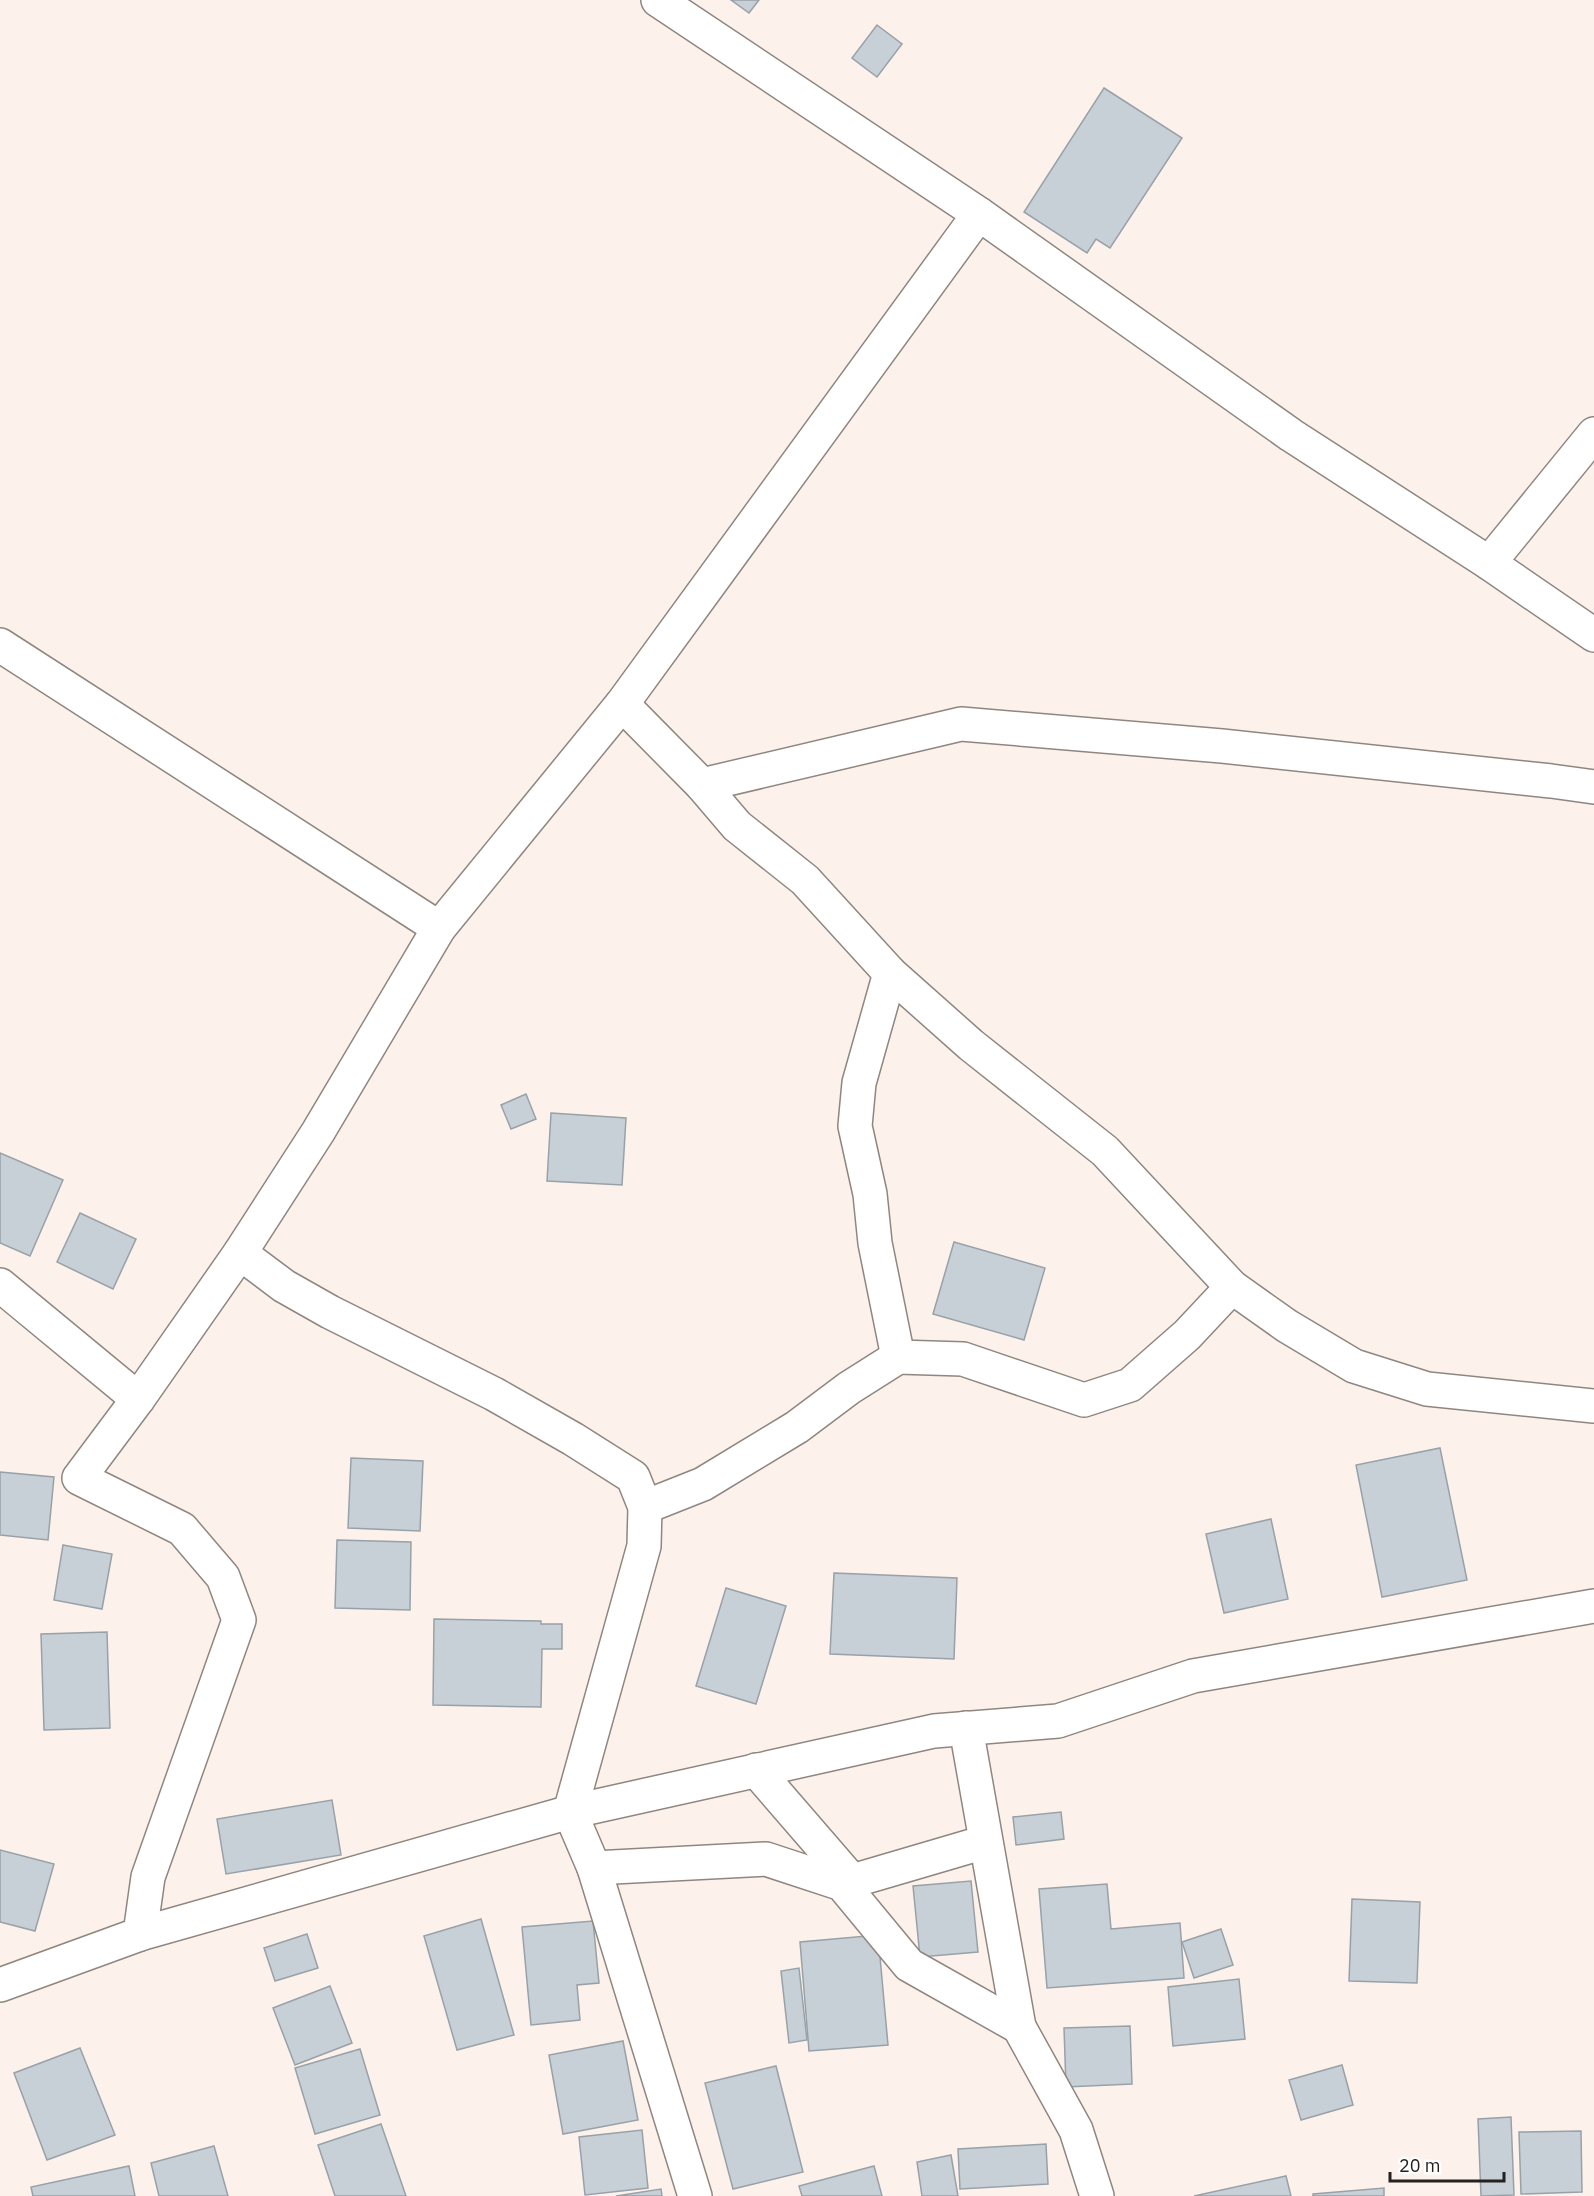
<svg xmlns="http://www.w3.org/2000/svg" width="1594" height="2196" viewBox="0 0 1594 2196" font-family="'IBM Plex Sans',sans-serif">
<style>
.building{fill:#c7cfd7;stroke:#99a1a8;stroke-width:1.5}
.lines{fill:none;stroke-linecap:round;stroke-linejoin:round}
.minor-casing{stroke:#8f8680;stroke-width:36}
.minor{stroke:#fff;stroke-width:33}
</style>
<rect width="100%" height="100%" fill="#fcf2eb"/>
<g class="building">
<polygon points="731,0 759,0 749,13"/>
<polygon points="877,25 902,44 877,77 852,58"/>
<polygon points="1104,88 1182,138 1110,248 1096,239 1087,253 1024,212"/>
<polygon points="526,1094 536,1119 511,1129 501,1105"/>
<polygon points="551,1113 626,1118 622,1185 547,1181"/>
<polygon points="0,1153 63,1180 30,1256 0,1243"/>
<polygon points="80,1213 136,1239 113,1289 57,1262"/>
<polygon points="954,1242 1045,1268 1024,1340 933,1314"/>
<polygon points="1440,1448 1467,1580 1382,1597 1356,1465"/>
<polygon points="351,1458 423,1461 420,1531 348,1528"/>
<polygon points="0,1472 54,1477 48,1540 0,1535"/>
<polygon points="1271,1519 1288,1599 1224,1613 1206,1534"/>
<polygon points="337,1540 411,1542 410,1610 335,1608"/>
<polygon points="63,1545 112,1554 102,1609 54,1600"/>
<polygon points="834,1573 957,1578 954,1659 830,1654"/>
<polygon points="726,1588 786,1606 756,1704 696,1686"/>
<polygon points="434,1619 541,1621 541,1624 562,1624 562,1649 542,1649 541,1707 433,1705"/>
<polygon points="107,1632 110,1728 44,1730 41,1634"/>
<polygon points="332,1800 341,1855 226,1874 217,1819"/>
<polygon points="1061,1812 1064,1839 1016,1845 1013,1817"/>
<polygon points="0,1850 54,1864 35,1931 0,1922"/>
<polygon points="971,1881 978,1952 920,1957 913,1886"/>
<polygon points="1107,1884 1111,1929 1180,1923 1184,1978 1047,1988 1039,1889"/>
<polygon points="1352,1899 1420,1902 1417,1983 1349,1981"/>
<polygon points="481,1919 514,2035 457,2050 424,1936"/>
<polygon points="593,1921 599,1983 577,1985 580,2020 531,2025 522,1927"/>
<polygon points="1221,1929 1233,1965 1194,1978 1182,1942"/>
<polygon points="307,1934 318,1968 275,1981 264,1948"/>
<polygon points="878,1935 888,2045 809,2051 800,1942"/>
<polygon points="799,1968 807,2040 789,2043 781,1971"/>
<polygon points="1239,1979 1245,2039 1173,2046 1168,1987"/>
<polygon points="330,1986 352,2043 295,2065 273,2008"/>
<polygon points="1130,2026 1132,2084 1066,2087 1064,2028"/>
<polygon points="623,2041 638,2120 563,2134 549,2055"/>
<polygon points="80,2048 115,2135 47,2160 14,2073"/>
<polygon points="360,2049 380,2115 315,2134 295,2068"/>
<polygon points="1342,2065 1353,2105 1301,2120 1289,2080"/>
<polygon points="776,2066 803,2172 733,2189 705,2083"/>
<polygon points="1511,2117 1514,2195 1481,2196 1478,2119"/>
<polygon points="381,2124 406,2196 335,2196 318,2145"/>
<polygon points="642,2130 648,2188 585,2195 579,2137"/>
<polygon points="1581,2131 1582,2192 1521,2194 1519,2132"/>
<polygon points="1046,2144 1048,2184 960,2189 958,2149"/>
<polygon points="214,2146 228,2196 159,2196 151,2163"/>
<polygon points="951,2155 958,2196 922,2196 917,2162"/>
<polygon points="129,2166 135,2196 33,2196 31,2187"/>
<polygon points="874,2166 882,2196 802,2196 799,2186"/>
<polygon points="1286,2176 1291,2196 1194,2196"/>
<polygon points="1384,2188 1384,2196 1313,2196 1313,2194"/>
<polygon points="661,2189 662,2196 616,2196"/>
</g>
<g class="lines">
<defs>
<g id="minor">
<polyline points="658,0 979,214 1291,435 1489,563 1594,635"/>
<polyline points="1489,563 1594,434"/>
<polyline points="0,645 439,928"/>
<polyline points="622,704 702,785 737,826 805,880 890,973 971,1045 1105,1151 1232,1287 1287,1326 1354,1366 1427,1389 1594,1406"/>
<polyline points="702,785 961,724 1222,746 1551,781 1594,787"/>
<polyline points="890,973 859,1083 855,1126 870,1194 875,1243 898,1357"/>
<polyline points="240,1253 284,1286 330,1312 494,1394 573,1439 633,1477 645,1507 644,1546 570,1812 594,1868 695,2196"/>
<polyline points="0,1285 138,1399"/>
<polyline points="645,1507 703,1484 797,1427 849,1388 898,1357 963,1359 1084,1400 1130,1385 1187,1335 1232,1287"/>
<polyline points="966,1728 1019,2027"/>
<polyline points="756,1770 852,1881"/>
<polyline points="594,1868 766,1859 842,1884 909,1965 1019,2027 1076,2130 1097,2196"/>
<polyline points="842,1884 985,1842"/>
<polyline points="140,1934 148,1877 239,1620 223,1577 182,1529 79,1478 138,1399 240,1253 318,1132 439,928 622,704 979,214"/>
<polyline points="0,1985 140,1934 570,1812 934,1731 1058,1721 1193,1676 1594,1606"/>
</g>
</defs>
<use href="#minor" class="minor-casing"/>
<use href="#minor" class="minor"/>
</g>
<path d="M1390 2172v9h114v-9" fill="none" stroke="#25211f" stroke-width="3"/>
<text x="1399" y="2172" font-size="18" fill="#25211f" stroke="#ffffff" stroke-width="4.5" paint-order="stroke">20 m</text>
</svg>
